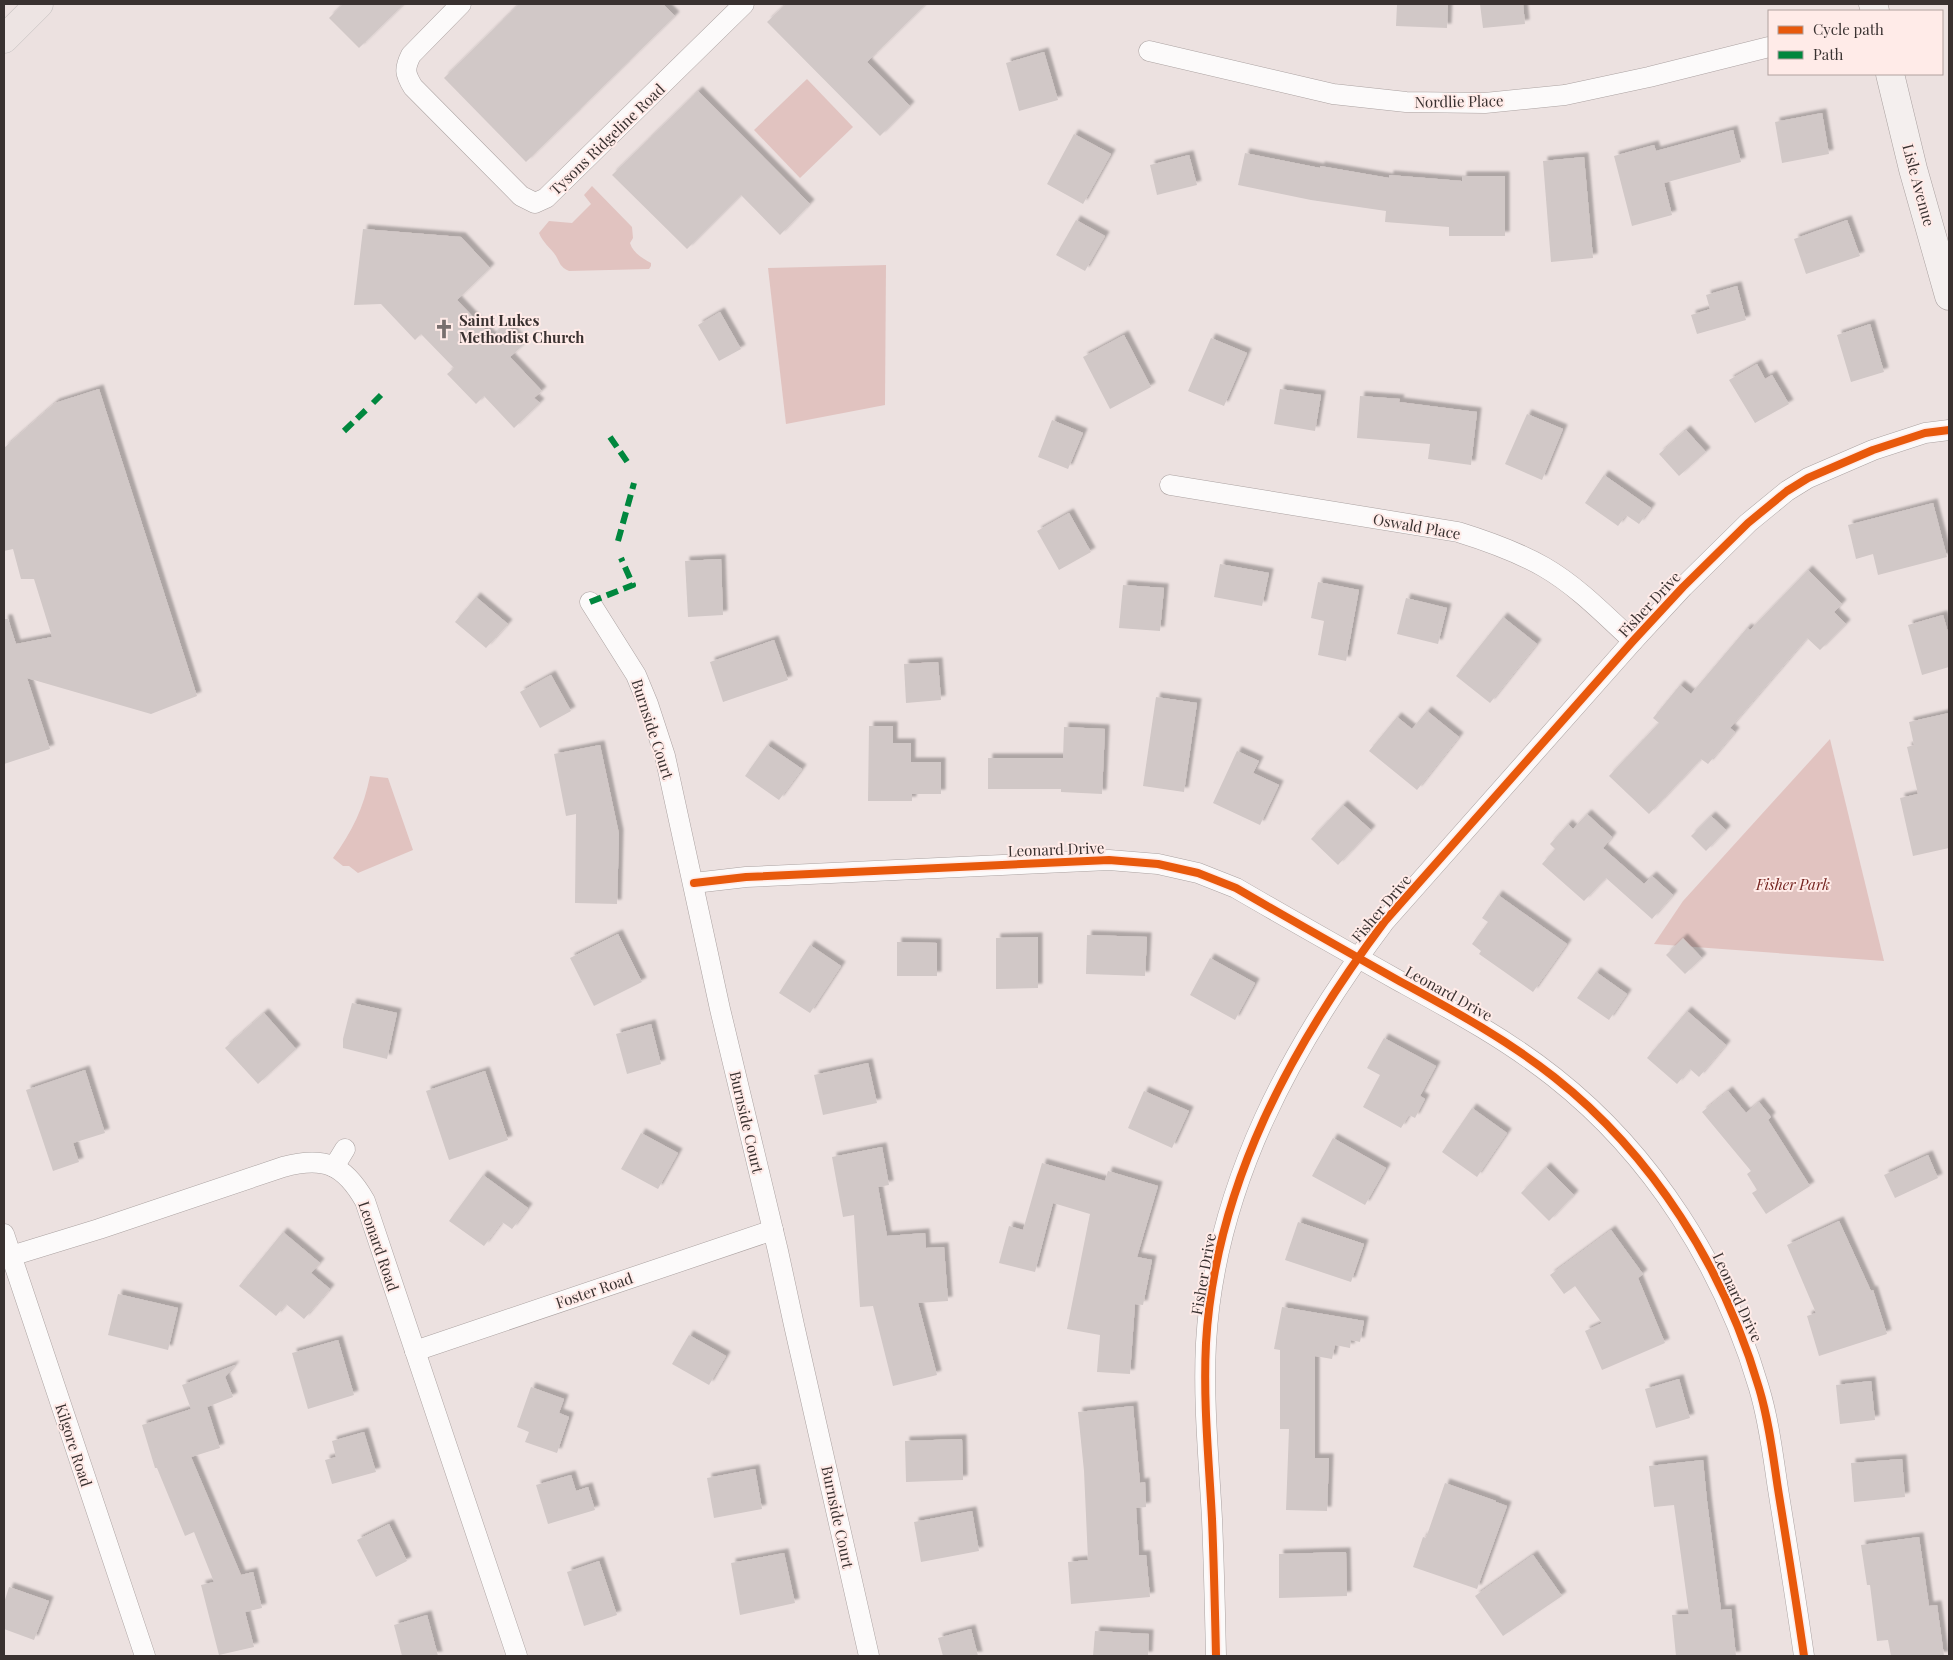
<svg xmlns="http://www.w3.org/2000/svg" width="1953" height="1660" viewBox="0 0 1953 1660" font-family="'Playfair Display',serif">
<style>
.green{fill:#e1c3c0}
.building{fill:#d1c8c7;filter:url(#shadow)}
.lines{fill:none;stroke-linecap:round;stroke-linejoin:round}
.street-casing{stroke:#aba2a1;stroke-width:21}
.secondary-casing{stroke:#aba2a1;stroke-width:29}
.primary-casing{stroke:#c5c0bf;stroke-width:29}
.street{stroke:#fcfafa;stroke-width:20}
.secondary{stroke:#f4efee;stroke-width:28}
.primary{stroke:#ede4e3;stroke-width:28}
.quiet{stroke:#00873e;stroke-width:6;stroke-dasharray:12 6;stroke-linecap:butt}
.cycleway-casing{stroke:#ffebe8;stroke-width:11}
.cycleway{stroke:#e8590c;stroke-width:8}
.labels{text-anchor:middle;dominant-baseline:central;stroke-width:4;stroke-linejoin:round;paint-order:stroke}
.street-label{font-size:15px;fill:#393130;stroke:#ffebe8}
.poi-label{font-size:15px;font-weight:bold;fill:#393130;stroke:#ffebe8;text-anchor:start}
.park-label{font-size:15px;font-style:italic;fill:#752420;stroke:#ffebe8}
</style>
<defs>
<filter id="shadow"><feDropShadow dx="4.5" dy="-4.5" stdDeviation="1" flood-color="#0004"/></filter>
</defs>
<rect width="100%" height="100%" fill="#ece1e0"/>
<g class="green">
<polygon points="807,79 853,127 800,178 754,130"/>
<path d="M592 186 632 227 633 238 630 243C633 253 642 258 651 263V266L649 269 569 271C560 267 560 263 556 256 550 247 543 243 539 233L549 221 572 223 591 204 584 195Z"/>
<polygon points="886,265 885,405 786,424 768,268"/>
<polygon points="1830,739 1884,961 1654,944 1683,901"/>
<path d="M370 776 388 778 413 850 358 873 349 866H343L333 858C352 832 364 807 370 776Z"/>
</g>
<g class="building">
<polygon points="343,4 404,4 359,48 329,18"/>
<polygon points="519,4 663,4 675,16 526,162 444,78"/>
<polygon points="786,4 926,4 867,62 910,106 880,136 767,22"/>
<polygon points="1397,4 1448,4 1447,28 1396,26"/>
<polygon points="1480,4 1523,4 1525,24 1483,28"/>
<polygon points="1044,52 1058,100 1019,111 1006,63"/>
<polygon points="698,91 810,204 780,235 741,195 687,249 612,175"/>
<polygon points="1822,113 1829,154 1782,163 1775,122"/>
<polygon points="1733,130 1741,162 1664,183 1672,215 1632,226 1614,156 1654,145 1656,151"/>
<polygon points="1074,134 1111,154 1083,204 1047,184"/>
<polygon points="1245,153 1320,168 1320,166 1389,178 1389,175 1462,181 1462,176 1505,176 1505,236 1449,236 1449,227 1385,222 1386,211 1311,200 1238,185"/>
<polygon points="1189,155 1197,185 1157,195 1150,165"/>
<polygon points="1584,157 1593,258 1551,262 1543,161"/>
<polygon points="1076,220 1105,236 1085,271 1056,255"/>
<polygon points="1847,220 1860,256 1806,274 1794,239"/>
<polygon points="363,229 461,237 490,268 457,300 492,337 505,324 524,344 510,357 542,391 534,398 540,403 514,428 484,396 476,404 447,374 454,368 421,334 415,340 381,304 354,305"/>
<polygon points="1737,286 1746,320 1697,334 1691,315 1710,309 1706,295"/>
<polygon points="720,312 741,349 719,361 698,325"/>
<polygon points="1870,324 1884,372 1851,382 1837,335"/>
<polygon points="1124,335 1151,387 1110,409 1083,357"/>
<polygon points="1211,338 1247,353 1224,406 1188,391"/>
<polygon points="1757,364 1765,379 1772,375 1789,404 1755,423 1729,380"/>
<polygon points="99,389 197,696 151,714 27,678 50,749 4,764 4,619 8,619 16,644 52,637 34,579 21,579 13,549 4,551 4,448 55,403"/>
<polygon points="1280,389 1321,395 1315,431 1274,424"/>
<polygon points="1360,396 1400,399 1399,402 1477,412 1471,465 1428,459 1430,444 1357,438"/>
<polygon points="1527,414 1563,429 1542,480 1505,464"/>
<polygon points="1052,420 1083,433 1068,469 1038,457"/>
<polygon points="1686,430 1706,452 1679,476 1659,454"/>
<polygon points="1604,475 1651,508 1639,524 1626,515 1618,526 1585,503"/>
<polygon points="1933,503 1947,557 1878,575 1873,554 1856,559 1848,525"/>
<polygon points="1069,513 1091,552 1059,570 1037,531"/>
<polygon points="721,559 723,615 688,617 685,561"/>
<polygon points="1220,564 1269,573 1262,606 1214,597"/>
<polygon points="1808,570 1842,604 1834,612 1846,624 1820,650 1807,638 1730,728 1735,732 1708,764 1701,759 1649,814 1609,776 1659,723 1653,718 1680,685 1691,694 1747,628 1750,630"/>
<polygon points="1318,582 1359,590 1346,661 1318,655 1324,621 1311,618"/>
<polygon points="1123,585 1164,588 1160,631 1119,628"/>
<polygon points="476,597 508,624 486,648 455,622"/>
<polygon points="1406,598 1447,608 1438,644 1397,634"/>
<polygon points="1943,615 1949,636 1949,667 1922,675 1908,625"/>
<polygon points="1503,617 1537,644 1490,703 1456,676"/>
<polygon points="774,640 788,680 723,702 710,662"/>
<polygon points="938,662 941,700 906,703 904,664"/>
<polygon points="551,675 571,711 540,728 520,692"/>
<polygon points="1156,697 1197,703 1184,792 1143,786"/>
<polygon points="1427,711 1459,737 1417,790 1369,751 1397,717 1412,729"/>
<polygon points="1949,713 1949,848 1913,856 1900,798 1918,794 1907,747 1914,745 1909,722"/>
<polygon points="869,726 893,726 893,743 911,743 911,762 941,762 941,794 912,794 912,801 868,801"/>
<polygon points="1064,727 1105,729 1102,794 1061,792 1061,789 988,789 988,758 1063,758"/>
<polygon points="600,745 619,834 617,904 575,903 576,814 566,816 554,754"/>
<polygon points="767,745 802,769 779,800 745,776"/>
<polygon points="1237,751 1259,761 1253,773 1279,785 1260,825 1213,803"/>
<polygon points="1343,805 1371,830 1338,865 1311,839"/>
<polygon points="1587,814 1612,837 1603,848 1644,884 1652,876 1673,895 1652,919 1606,878 1584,901 1542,864 1555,849 1550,844 1568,824 1573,829"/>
<polygon points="1711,816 1726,830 1706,851 1691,836"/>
<polygon points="1498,895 1567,944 1533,992 1479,954 1481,951 1472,944 1488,922 1482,918"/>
<polygon points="618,934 642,982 594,1006 570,958"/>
<polygon points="1087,935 1147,937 1145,976 1086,974"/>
<polygon points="1038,937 1038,988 996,989 996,938"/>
<polygon points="1683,938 1702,958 1685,974 1666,955"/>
<polygon points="897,942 937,943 937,976 897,976"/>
<polygon points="810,945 841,966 810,1013 779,993"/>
<polygon points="1210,958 1255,983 1235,1020 1190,995"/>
<polygon points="1596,972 1627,994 1609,1020 1577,998"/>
<polygon points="352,1003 397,1013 387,1059 343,1048 343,1039"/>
<polygon points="1687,1011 1726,1045 1699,1077 1690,1069 1677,1084 1647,1058"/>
<polygon points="264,1013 296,1049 258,1084 225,1048"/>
<polygon points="651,1024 661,1064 627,1074 616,1034"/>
<polygon points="1384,1038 1436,1066 1420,1096 1425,1099 1415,1118 1409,1115 1401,1128 1363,1107 1380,1075 1367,1068"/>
<polygon points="868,1063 877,1103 823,1115 814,1075"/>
<polygon points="85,1070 105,1133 73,1143 79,1162 53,1171 26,1090"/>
<polygon points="485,1071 508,1140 449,1160 426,1091"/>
<polygon points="1144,1091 1189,1111 1172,1148 1128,1128"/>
<polygon points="1728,1091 1746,1113 1759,1102 1771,1117 1768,1120 1810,1186 1766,1214 1752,1193 1757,1190 1747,1174 1751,1171 1702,1112"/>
<polygon points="1472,1108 1507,1133 1477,1177 1442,1152"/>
<polygon points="641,1133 678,1153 658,1189 621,1169"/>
<polygon points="1333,1138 1386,1168 1365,1205 1312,1176"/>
<polygon points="882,1147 889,1185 878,1187 887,1236 925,1233 926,1248 944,1247 948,1301 918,1303 937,1375 893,1386 873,1306 860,1307 854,1215 843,1217 832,1157"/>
<polygon points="1928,1155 1938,1178 1895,1198 1884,1175"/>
<polygon points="1042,1163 1105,1181 1108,1171 1158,1186 1137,1257 1152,1260 1143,1305 1135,1304 1130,1374 1097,1372 1100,1335 1067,1329 1090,1214 1053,1203 1035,1272 999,1263 1009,1226 1023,1230"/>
<polygon points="1546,1167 1574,1195 1549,1221 1521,1193"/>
<polygon points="483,1175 528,1208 512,1229 502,1222 484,1246 449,1221"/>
<polygon points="1839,1221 1871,1291 1873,1290 1887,1334 1819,1356 1807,1316 1816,1313 1787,1245"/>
<polygon points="1298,1222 1364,1244 1351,1282 1285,1260"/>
<polygon points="1611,1230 1643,1274 1638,1278 1665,1343 1602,1370 1585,1331 1602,1323 1575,1286 1564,1294 1550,1275"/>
<polygon points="283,1232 320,1263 311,1273 330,1289 304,1319 286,1304 276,1316 239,1286"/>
<polygon points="118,1294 178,1308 168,1350 108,1335"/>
<polygon points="1282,1307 1364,1321 1360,1342 1351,1340 1350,1348 1335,1345 1332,1359 1315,1356 1315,1458 1329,1458 1327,1511 1286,1510 1289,1429 1280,1429 1280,1350 1274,1349"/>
<polygon points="689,1335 726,1356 709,1385 672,1364"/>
<polygon points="338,1340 354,1395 308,1409 292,1353"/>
<polygon points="235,1365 225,1377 233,1397 207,1407 220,1448 191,1457 241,1575 253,1572 262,1608 245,1612 254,1647 219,1655 201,1585 214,1582 194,1532 185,1536 157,1468 155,1468 142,1425 191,1409 182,1385"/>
<polygon points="1679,1379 1690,1418 1656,1428 1645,1389"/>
<polygon points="1871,1381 1875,1420 1840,1424 1836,1385"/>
<polygon points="531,1387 564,1399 559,1413 569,1417 557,1453 525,1442 529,1432 517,1427"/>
<polygon points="1133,1406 1140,1483 1145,1482 1146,1507 1136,1508 1139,1555 1146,1555 1150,1597 1071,1604 1068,1562 1088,1560 1084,1471 1078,1412"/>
<polygon points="364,1432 376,1472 332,1484 325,1460 336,1457 332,1441"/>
<polygon points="962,1439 963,1480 906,1482 905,1441"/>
<polygon points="1902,1459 1905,1497 1854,1502 1851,1463"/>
<polygon points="1703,1460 1707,1501 1721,1610 1731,1609 1736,1656 1676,1656 1672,1615 1689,1614 1674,1505 1654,1507 1649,1466"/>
<polygon points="755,1469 762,1509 714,1518 707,1478"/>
<polygon points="571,1475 576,1491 588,1487 595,1510 548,1524 536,1485"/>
<polygon points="1445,1483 1496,1501 1496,1502 1507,1506 1477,1589 1413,1567 1423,1537 1426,1538"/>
<polygon points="972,1511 979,1551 921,1562 914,1522"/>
<polygon points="389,1524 407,1561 376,1577 357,1540"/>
<polygon points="1919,1537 1929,1606 1937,1605 1944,1656 1891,1656 1888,1640 1877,1641 1870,1585 1867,1585 1861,1545"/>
<polygon points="1346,1552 1347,1596 1279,1598 1279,1554"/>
<polygon points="784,1553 795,1603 740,1615 731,1563"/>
<polygon points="1533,1555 1562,1596 1503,1636 1475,1596"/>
<polygon points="599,1561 617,1615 584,1626 567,1572"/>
<polygon points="9,1587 49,1601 34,1640 4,1629 4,1603"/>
<polygon points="427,1615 438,1656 402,1656 394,1625"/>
<polygon points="971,1629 978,1656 943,1656 938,1638"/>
<polygon points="1095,1631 1149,1634 1148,1656 1093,1656"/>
</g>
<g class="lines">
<defs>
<g id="street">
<path d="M461 4 411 55C404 69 405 74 413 87L521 196 535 203 546 198 744 4"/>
<polyline points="1149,51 1333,94 1406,102 1485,103 1565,95 1649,77 1769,47"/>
<path d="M1170 485 1458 532C1487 541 1516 551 1544 567 1577 586 1605 615 1633 641"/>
<polyline points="590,602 636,675 648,704 665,756 720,1009 778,1251 794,1325 869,1656"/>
<path d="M694 883 746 877 1109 860 1158 864 1198 873 1236 888C1291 920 1346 951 1401 982 1454 1011 1506 1039 1554 1077 1653 1155 1724 1268 1759 1388 1769 1421 1773 1456 1778 1489 1787 1545 1796 1600 1804 1656"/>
<polyline points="334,1167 345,1149"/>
<polyline points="4,1234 145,1656"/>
<path d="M11 1256 99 1229 283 1167C324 1156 344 1164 365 1201L517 1656"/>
<polyline points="415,1351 773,1230"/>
<path d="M1216 1656C1215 1611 1214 1565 1212 1519 1209 1461 1203 1402 1206 1343 1215 1185 1292 1045 1385 921L1633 641 1683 587 1748 523 1787 491 1808 478 1873 450 1925 433 1949 430"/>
</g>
<g id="secondary">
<polyline points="1873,4 1875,11"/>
<polyline points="1890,74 1913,169 1949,296"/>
</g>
<polyline id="primary" points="4,39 39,4"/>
</defs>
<use href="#street" class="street-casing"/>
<use href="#secondary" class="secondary-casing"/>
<use href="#primary" class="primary-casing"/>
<use href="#street" class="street"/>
<use href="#secondary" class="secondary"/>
<use href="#primary" class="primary"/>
<g class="quiet">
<polyline points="373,403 381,395"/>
<polyline points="344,431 368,408"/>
<polyline points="610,437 628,463"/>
<polyline points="618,541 634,483"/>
<polyline points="590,602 633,585 621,558"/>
</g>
<defs>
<g id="cycleway">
<path d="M694 883 746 877 1109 860 1158 864 1198 873 1236 888C1291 920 1346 951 1401 982 1454 1011 1506 1039 1554 1077 1653 1155 1724 1268 1759 1388 1769 1421 1773 1456 1778 1489 1787 1545 1796 1600 1804 1656"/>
<path d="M1216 1656C1215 1611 1214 1565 1212 1519 1209 1461 1203 1402 1206 1343 1215 1185 1292 1045 1385 921L1633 641 1683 587 1748 523 1787 491 1808 478 1873 450 1925 433 1949 430"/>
</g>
</defs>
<use href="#cycleway" class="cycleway-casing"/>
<use href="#cycleway" class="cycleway"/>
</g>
<defs>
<symbol id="church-bare" viewBox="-9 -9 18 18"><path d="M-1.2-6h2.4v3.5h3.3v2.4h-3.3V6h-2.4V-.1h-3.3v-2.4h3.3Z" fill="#786f6e" stroke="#ffebe8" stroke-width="2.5" paint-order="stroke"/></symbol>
</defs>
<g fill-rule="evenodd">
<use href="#church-bare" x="430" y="315" width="28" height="28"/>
</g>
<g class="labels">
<g class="street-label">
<text transform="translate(1459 101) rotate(-1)">Nordlie Place</text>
<text transform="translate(607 139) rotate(-44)">Tysons Ridgeline Road</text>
<text transform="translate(1919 185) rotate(75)">Lisle Avenue</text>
<text transform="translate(1417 526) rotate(10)">Oswald Place</text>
<text transform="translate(1649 604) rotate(-47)">Fisher Drive</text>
<text transform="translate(653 729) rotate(72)">Burnside Court</text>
<text transform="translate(1056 849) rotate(-2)">Leonard Drive</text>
<text transform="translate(1381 908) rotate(-50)">Fisher Drive</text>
<text transform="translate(1449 993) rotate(29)">Leonard Drive</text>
<text transform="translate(747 1122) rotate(77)">Burnside Court</text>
<text transform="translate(379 1246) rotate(71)">Leonard Road</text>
<text transform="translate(1203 1274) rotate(-80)">Fisher Drive</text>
<text transform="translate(594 1290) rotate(-19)">Foster Road</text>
<text transform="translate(1738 1297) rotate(65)">Leonard Drive</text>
<text transform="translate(74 1445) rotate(72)">Kilgore Road</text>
<text transform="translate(838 1517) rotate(78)">Burnside Court</text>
</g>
<g class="poi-label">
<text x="459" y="320">Saint Lukes<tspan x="459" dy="17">Methodist Church</tspan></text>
</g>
<g class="park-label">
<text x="1793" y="884">Fisher Park</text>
</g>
</g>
<rect width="1953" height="1660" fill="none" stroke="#393130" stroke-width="10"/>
<rect x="1768" y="10" width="175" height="65" fill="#ffebe8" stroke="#b0a19e"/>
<rect x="1778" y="26" width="25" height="8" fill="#e8590c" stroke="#b0a19e"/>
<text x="1813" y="35" font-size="15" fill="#393130">Cycle path</text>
<rect x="1778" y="51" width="25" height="8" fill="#00873e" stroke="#b0a19e"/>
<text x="1813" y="60" font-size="15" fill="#393130">Path</text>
</svg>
